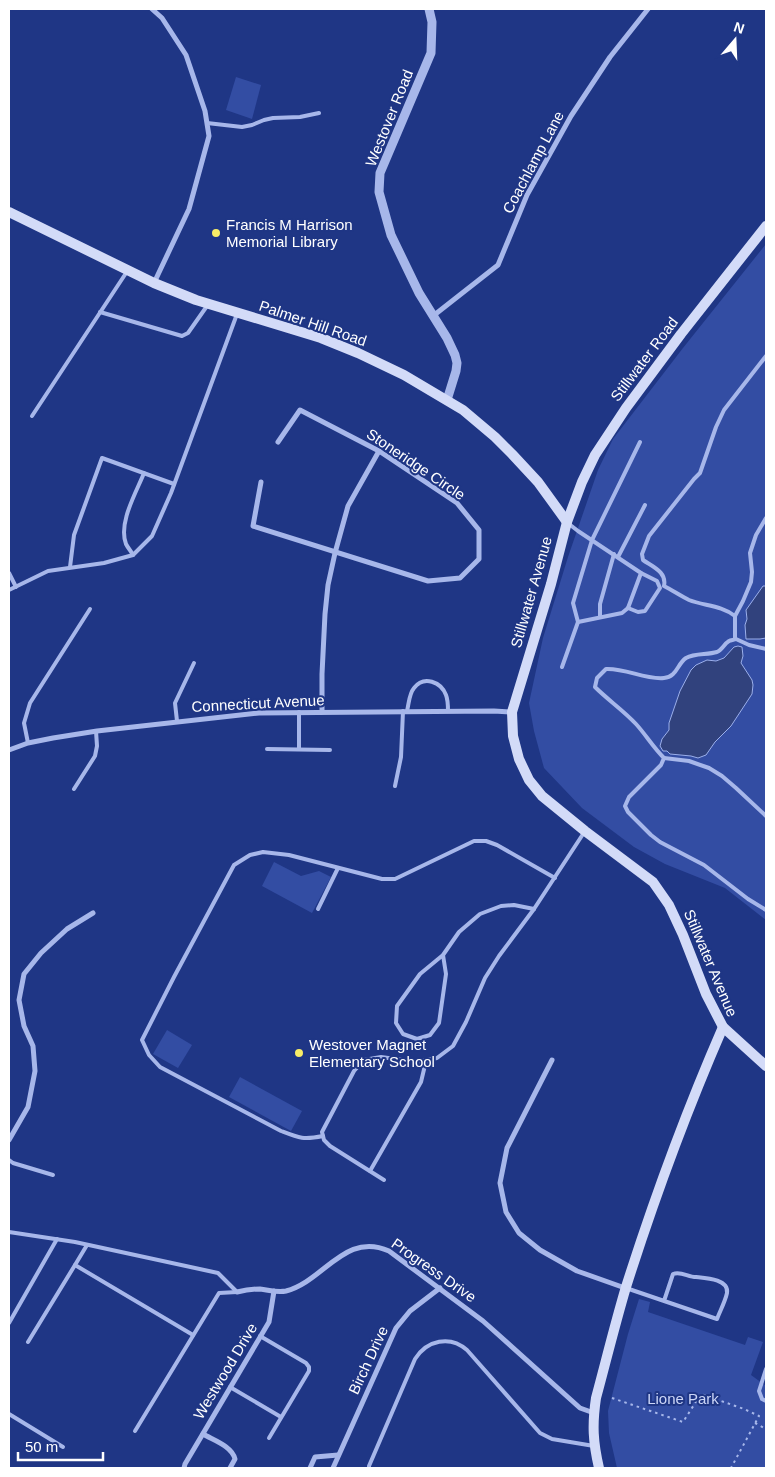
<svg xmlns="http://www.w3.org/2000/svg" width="775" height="1477" viewBox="0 0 775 1477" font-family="Helvetica,sans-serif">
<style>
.green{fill:#334da3}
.water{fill:#31427d;stroke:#9bafeb}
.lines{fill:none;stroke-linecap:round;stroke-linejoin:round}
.path{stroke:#a7b7ea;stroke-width:2;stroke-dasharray:2.5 4;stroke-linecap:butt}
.service{stroke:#a7b7ea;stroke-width:4}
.minor{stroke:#a7b7ea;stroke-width:5}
.tertiary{stroke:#a7b7ea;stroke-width:9}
.secondary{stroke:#d3dbf8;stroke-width:10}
.poi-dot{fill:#f8ed67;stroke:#1f3685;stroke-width:2}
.labels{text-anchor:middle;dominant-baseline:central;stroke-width:4;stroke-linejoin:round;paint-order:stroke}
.street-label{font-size:15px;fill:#fff;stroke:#1f3685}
.poi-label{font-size:15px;fill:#fff;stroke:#1f3685;text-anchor:start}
.park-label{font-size:15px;fill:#ccd6f7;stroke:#1f3685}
</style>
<rect width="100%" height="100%" fill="#1f3685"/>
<g class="green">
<polygon points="236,77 261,85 252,119 226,110"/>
<polygon points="766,244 766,920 725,888 665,864 634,847 582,808 544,768 534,731 529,703 543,638 568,557 598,470 613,439 683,348"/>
<polygon points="274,862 301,876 319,871 331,877 312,913 262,886"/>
<polygon points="167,1030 192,1045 178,1068 153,1054"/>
<polygon points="240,1077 302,1111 291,1131 229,1097"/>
<polygon points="639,1299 650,1302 648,1312 745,1345 748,1337 763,1342 751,1375 766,1386 766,1468 617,1468 609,1433 608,1411 628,1334"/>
</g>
<g class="water">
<polygon points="763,586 766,586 766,638 760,639 746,639 745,625 747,619 746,610"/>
<polygon points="738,646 742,647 743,656 741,663 752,680 753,685 752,694 731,726 715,742 706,755 698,758 691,756 670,754 667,751 663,751 660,746 662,739 669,730 669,723 680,691 691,670 696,665 707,660 716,661 724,658 734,647"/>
</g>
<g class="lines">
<g class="path">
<polyline points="612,1398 683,1422 701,1394 744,1409 759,1416 731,1468"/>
<polyline points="755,1423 766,1429"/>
</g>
<g class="service">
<polyline points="207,123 242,127 252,125 264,120 273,118 300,117 319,113"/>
<polyline points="100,312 182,336 188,333 207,306"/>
<polyline points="32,416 128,270"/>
<polyline points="569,524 578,531 641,573 628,608 622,613 578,622"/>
<path d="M133 555C131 551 128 548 126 544 118 523 136 493 144 473"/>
<polyline points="618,557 645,505"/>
<polyline points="70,567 74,535 102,458 174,484"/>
<polyline points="9,573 16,587"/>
<polyline points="9,590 48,571 104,563 133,555 152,536 171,493 237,314"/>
<polyline points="628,608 638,612 645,611 660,588 657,581 641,573"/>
<path d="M735 616C721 605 704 606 689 600 681 596 672 590 664 586 667 572 653 567 643 560L642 554 649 536 694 479 700 473 716 427 724 410 766 356"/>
<polyline points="600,617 600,604 614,554"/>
<polyline points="735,639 735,616 743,601 751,582 752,572 750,553 756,535 766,518"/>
<path d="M766 649 749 645 736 639C734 640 731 640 729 641 724 644 722 650 717 652 707 655 695 653 686 658 677 664 677 677 664 678 645 680 626 668 606 669L597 678 595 687C608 700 623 710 636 724 646 735 653 747 664 758L661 765 629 797 625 806 628 812 651 835 660 842 704 865 748 899 766 910"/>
<polyline points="562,667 578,622 573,603 592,540 640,442"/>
<path d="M407 711C409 703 409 694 414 688 424 675 441 682 446 695 448 700 448 706 448 711"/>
<polyline points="177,721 175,703 194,663"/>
<polyline points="28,743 24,723 30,703 90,609"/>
<polyline points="267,749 330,750"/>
<polyline points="299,749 299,712"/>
<polyline points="664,758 689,761 709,768 722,776 736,788 766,816"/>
<polyline points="395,786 401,757 403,711"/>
<polyline points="74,789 95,756 97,746 96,731"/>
<polyline points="318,909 338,868"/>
<polyline points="443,955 446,974 439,1023 430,1035 417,1039 403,1034 396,1023 397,1006 420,974 443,955 459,932 480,914 501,906 514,905 534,909"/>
<path d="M323 1136C303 1140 299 1138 281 1131L160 1067 149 1055 142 1040 174 977 234 865 250 855 263 852 289 855 382 879H395L474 841H486L497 845 555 878"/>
<polyline points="9,1160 13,1163 53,1175"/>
<polyline points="370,1171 421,1082 426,1061"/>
<polyline points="384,1180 330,1146 324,1140 322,1132 354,1071 364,1060 381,1057 417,1062 437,1058 453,1046 466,1022 485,978 499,956 534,909 585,831"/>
<polyline points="9,1232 75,1242 218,1273 237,1292"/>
<polyline points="87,1245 75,1265 193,1335"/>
<path d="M626 1288 717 1319C720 1311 725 1302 727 1293 729 1279 705 1278 696 1277 688 1277 681 1271 673 1274L664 1301"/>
<polyline points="9,1323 57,1239"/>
<polyline points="260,1336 306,1363 309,1367 309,1371 269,1438"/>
<polyline points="28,1342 75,1265"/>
<polyline points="766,1369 759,1391 762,1399 766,1401"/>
<polyline points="230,1387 281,1417"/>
<polyline points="9,1414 63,1447"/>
<polyline points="135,1431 219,1293 237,1292"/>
<path d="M369 1468V1466L415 1359C427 1340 450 1335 467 1350L540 1433 552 1439 594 1446"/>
</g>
<g class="minor">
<polyline points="152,9 162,18 186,55 205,111 209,136 189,209 154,283"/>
<polyline points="433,316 498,265 527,195 571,116 610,57 648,9"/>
<polyline points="261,482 253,526 428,581 460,578 479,559 479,530 457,503 379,451 300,410 278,442"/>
<polyline points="322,712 322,674 325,614 328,585 335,553 348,506 379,451"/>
<polyline points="9,750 28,743 53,738 97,731 259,713 494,711 512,712"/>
<polyline points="552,1060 507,1148 500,1183 506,1212 519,1233 540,1250 577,1271 625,1288"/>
<polyline points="9,1140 28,1107 35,1071 33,1046 24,1026 19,1000 24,974 41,953 67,929 93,913"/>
<path d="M237 1292C245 1290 252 1289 260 1289 269 1290 277 1293 286 1291 324 1281 345 1231 389 1251L483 1321 580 1408 594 1413"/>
<path d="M203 1434C213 1440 232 1446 235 1459L230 1468"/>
<polyline points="184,1468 185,1464 269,1322 274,1291"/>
<polyline points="310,1468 315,1457 338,1455"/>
<polyline points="333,1468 396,1328 410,1311 440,1288"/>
</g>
<polyline class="tertiary" points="429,9 432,22 431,53 380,173 379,192 391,235 419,293 447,338 455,355 457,363 456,371 447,400"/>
<g class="secondary">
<polyline points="9,212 154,283 196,300 321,338 358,353 404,375 463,410 495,437 512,454 538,482 567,522"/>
<polyline points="766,226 681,334 626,408 595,455 582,482 567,522 551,584 512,712 513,736 519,759 529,780 542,796 585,831 653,882 669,905 683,935 706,994 723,1027 766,1066"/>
<path d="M599 1468C593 1442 592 1425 596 1398 606 1361 615 1324 626 1287 654 1199 686 1112 723 1027"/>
</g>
</g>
<g class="poi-dot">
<circle cx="216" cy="233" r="5"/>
<circle cx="299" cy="1053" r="5"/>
</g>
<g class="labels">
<g class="street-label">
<text transform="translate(389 118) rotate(-68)">Westover Road</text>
<text transform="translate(533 162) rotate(-62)">Coachlamp Lane</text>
<text transform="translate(313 323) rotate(19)">Palmer Hill Road</text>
<text transform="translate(644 359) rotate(-53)">Stillwater Road</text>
<text transform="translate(416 464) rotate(34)">Stoneridge Circle</text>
<text transform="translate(531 592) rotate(-74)">Stillwater Avenue</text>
<text transform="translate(258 703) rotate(-3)">Connecticut Avenue</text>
<text transform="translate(711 963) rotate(67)">Stillwater Avenue</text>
<text transform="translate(434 1270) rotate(35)">Progress Drive</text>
<text transform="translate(368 1360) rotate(-65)">Birch Drive</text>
<text transform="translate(225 1371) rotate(-59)">Westwood Drive</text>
</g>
<g class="poi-label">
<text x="226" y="224">Francis M Harrison<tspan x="226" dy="17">Memorial Library</tspan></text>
<text x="309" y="1044">Westover Magnet<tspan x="309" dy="17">Elementary School</tspan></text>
</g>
<g class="park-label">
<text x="683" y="1398">Lione Park</text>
</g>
</g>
<rect width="775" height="1477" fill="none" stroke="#ffffff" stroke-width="20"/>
<g transform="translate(735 40) rotate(19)" stroke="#1f3685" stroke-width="4" paint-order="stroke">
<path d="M0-4L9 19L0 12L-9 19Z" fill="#ffffff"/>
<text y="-8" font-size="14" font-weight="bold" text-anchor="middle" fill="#ffffff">N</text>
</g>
<path d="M18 1452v8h85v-8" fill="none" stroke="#ffffff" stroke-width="2.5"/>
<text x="25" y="1452" font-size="15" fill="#ffffff" stroke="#1f3685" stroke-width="4" paint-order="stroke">50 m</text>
</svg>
